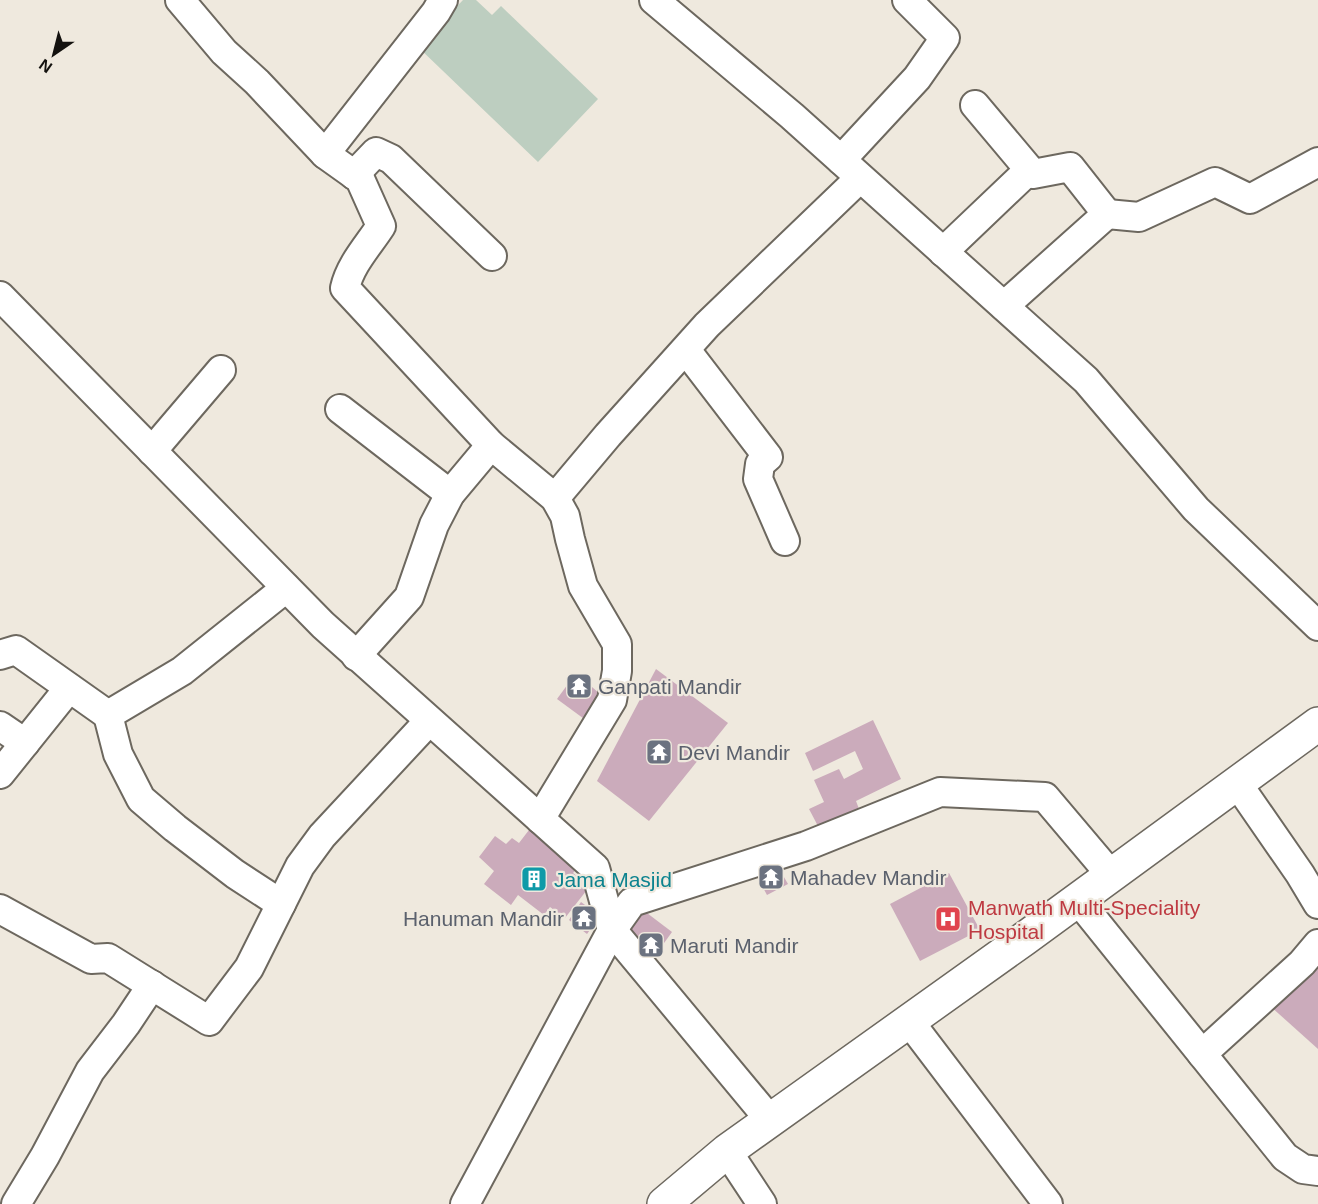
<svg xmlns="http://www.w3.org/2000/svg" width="1318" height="1204" viewBox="0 0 1318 1204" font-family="Helvetica,sans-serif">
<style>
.green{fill:#bdcec0}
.building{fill:#cbabbb}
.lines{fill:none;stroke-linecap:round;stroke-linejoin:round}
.street-casing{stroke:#6d685f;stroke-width:32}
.secondary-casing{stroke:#6d685f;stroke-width:36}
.street{stroke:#fff;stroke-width:28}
.secondary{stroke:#fff;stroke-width:33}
.labels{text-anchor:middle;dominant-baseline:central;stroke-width:4.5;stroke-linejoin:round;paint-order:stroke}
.worship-label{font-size:21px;fill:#5b616d;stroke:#efe9de;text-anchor:start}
.culture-label{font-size:21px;fill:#0d838f;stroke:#efe9de;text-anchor:start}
.health-label{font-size:21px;fill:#be3a42;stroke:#efe9de;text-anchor:start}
</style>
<rect width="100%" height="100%" fill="#efe9de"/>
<polygon class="green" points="463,0 476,0 492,15 501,6 598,99 538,162 418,47"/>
<g class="building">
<polygon points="656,669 728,723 649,821 597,781"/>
<polygon points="576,673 608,701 591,724 557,699"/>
<polygon points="873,720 901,779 856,801 859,809 819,828 809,809 824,802 814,780 839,769 844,779 863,769 855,751 813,771 805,753"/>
<polygon points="529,830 578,867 573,873 590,886 565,918 550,907 544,915 518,895 511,905 484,884 494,871 479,857 495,836 506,844 512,838 519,843"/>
<polygon points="774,860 788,884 767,895 754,871"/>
<polygon points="949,873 980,930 920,961 890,904"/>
<polygon points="581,902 600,916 587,934 569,920"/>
<polygon points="643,910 672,932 654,957 625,933"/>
<polygon points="1318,955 1318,1049 1269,1005"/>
</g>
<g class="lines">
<defs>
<g id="street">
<polyline points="180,0 224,52 257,82 325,154"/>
<path d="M443 0 436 12 325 154 360 179 381 226C368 246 350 265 345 288L491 445 555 498 565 516 570 539 583 586 617 644V671L612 700 540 819"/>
<polyline points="654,0 792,116 1086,380 1196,509 1318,626"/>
<polyline points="975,105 1033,174 1070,167 1107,214 1004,306"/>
<polyline points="841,160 917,78 945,38 907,0"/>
<polyline points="354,175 376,152 391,159 492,256"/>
<polyline points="1107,214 1139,217 1215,182 1250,199 1318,162"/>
<polyline points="943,252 1029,170"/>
<polyline points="0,296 323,625 595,868 612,930 770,1120"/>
<polyline points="686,350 768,457 760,464 758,479 785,541"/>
<polyline points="340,409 450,494"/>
<polyline points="152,451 221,370"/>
<polyline points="555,498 608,435 707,325 860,178"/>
<polyline points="0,655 16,650 108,715"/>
<polyline points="356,656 409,597 434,525 450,494 491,445"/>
<polyline points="0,726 25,743"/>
<polyline points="0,774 69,688"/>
<polyline points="1237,783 1300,874 1318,904"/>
<polyline points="1078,900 1285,1157 1303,1169 1318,1171"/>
<polyline points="281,904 235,874 175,828 141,799 118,754 108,715 182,671 286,588"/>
<polyline points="0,909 91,959 108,958 209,1021 249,968 300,866 322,836 429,721"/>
<polyline points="909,1021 1048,1204"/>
<polyline points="1202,1054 1302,963 1318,944"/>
<polyline points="727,1151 762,1204"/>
<polyline points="16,1204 45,1156 90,1071 126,1024 152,985"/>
<polyline points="465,1204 612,930 632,902 806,846 940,792 1045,797 1111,875"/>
</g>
<polyline id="secondary" points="664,1204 727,1151 1024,939 1318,724"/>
</defs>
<use href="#street" class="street-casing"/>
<use href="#secondary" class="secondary-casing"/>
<use href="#street" class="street"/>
<use href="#secondary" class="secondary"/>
</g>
<defs>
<symbol id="temple-square" viewBox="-11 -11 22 22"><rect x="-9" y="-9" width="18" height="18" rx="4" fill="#6b7280" stroke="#efe9de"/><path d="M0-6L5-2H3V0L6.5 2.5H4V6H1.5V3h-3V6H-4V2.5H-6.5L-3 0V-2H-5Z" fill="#fff"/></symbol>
<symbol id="building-square" viewBox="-11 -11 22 22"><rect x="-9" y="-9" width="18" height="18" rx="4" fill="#0f9aa8" stroke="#efe9de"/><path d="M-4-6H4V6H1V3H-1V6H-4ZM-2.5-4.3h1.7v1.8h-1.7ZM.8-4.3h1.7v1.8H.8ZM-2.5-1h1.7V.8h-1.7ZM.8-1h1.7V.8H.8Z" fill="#fff"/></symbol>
<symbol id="hospital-square" viewBox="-11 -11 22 22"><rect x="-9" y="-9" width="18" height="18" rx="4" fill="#e0444e" stroke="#efe9de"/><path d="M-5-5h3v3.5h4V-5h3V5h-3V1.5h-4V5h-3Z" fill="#fff"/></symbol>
</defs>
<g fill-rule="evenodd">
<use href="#temple-square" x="564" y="671" width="30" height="30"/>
<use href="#temple-square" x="644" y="737" width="30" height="30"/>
<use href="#temple-square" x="756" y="862" width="30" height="30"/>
<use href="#building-square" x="519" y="864" width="30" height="30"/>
<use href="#temple-square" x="569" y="903" width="30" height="30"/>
<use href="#hospital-square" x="933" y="904" width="30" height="30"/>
<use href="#temple-square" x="636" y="930" width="30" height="30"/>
</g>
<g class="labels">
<g class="worship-label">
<text x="598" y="686">Ganpati Mandir</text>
<text x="678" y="752">Devi Mandir</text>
<text x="790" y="877">Mahadev Mandir</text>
<text x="564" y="918" text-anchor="end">Hanuman Mandir</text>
<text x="670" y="945">Maruti Mandir</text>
</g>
<g class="culture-label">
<text x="554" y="879">Jama Masjid</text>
</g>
<g class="health-label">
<text x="968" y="907">Manwath Multi-Speciality<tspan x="968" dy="24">Hospital</tspan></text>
</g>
</g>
<g transform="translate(54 54) rotate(215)" stroke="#efe9de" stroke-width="4.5" paint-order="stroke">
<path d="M0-4.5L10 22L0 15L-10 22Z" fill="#14120f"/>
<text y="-9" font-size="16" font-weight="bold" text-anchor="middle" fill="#14120f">N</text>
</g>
</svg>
